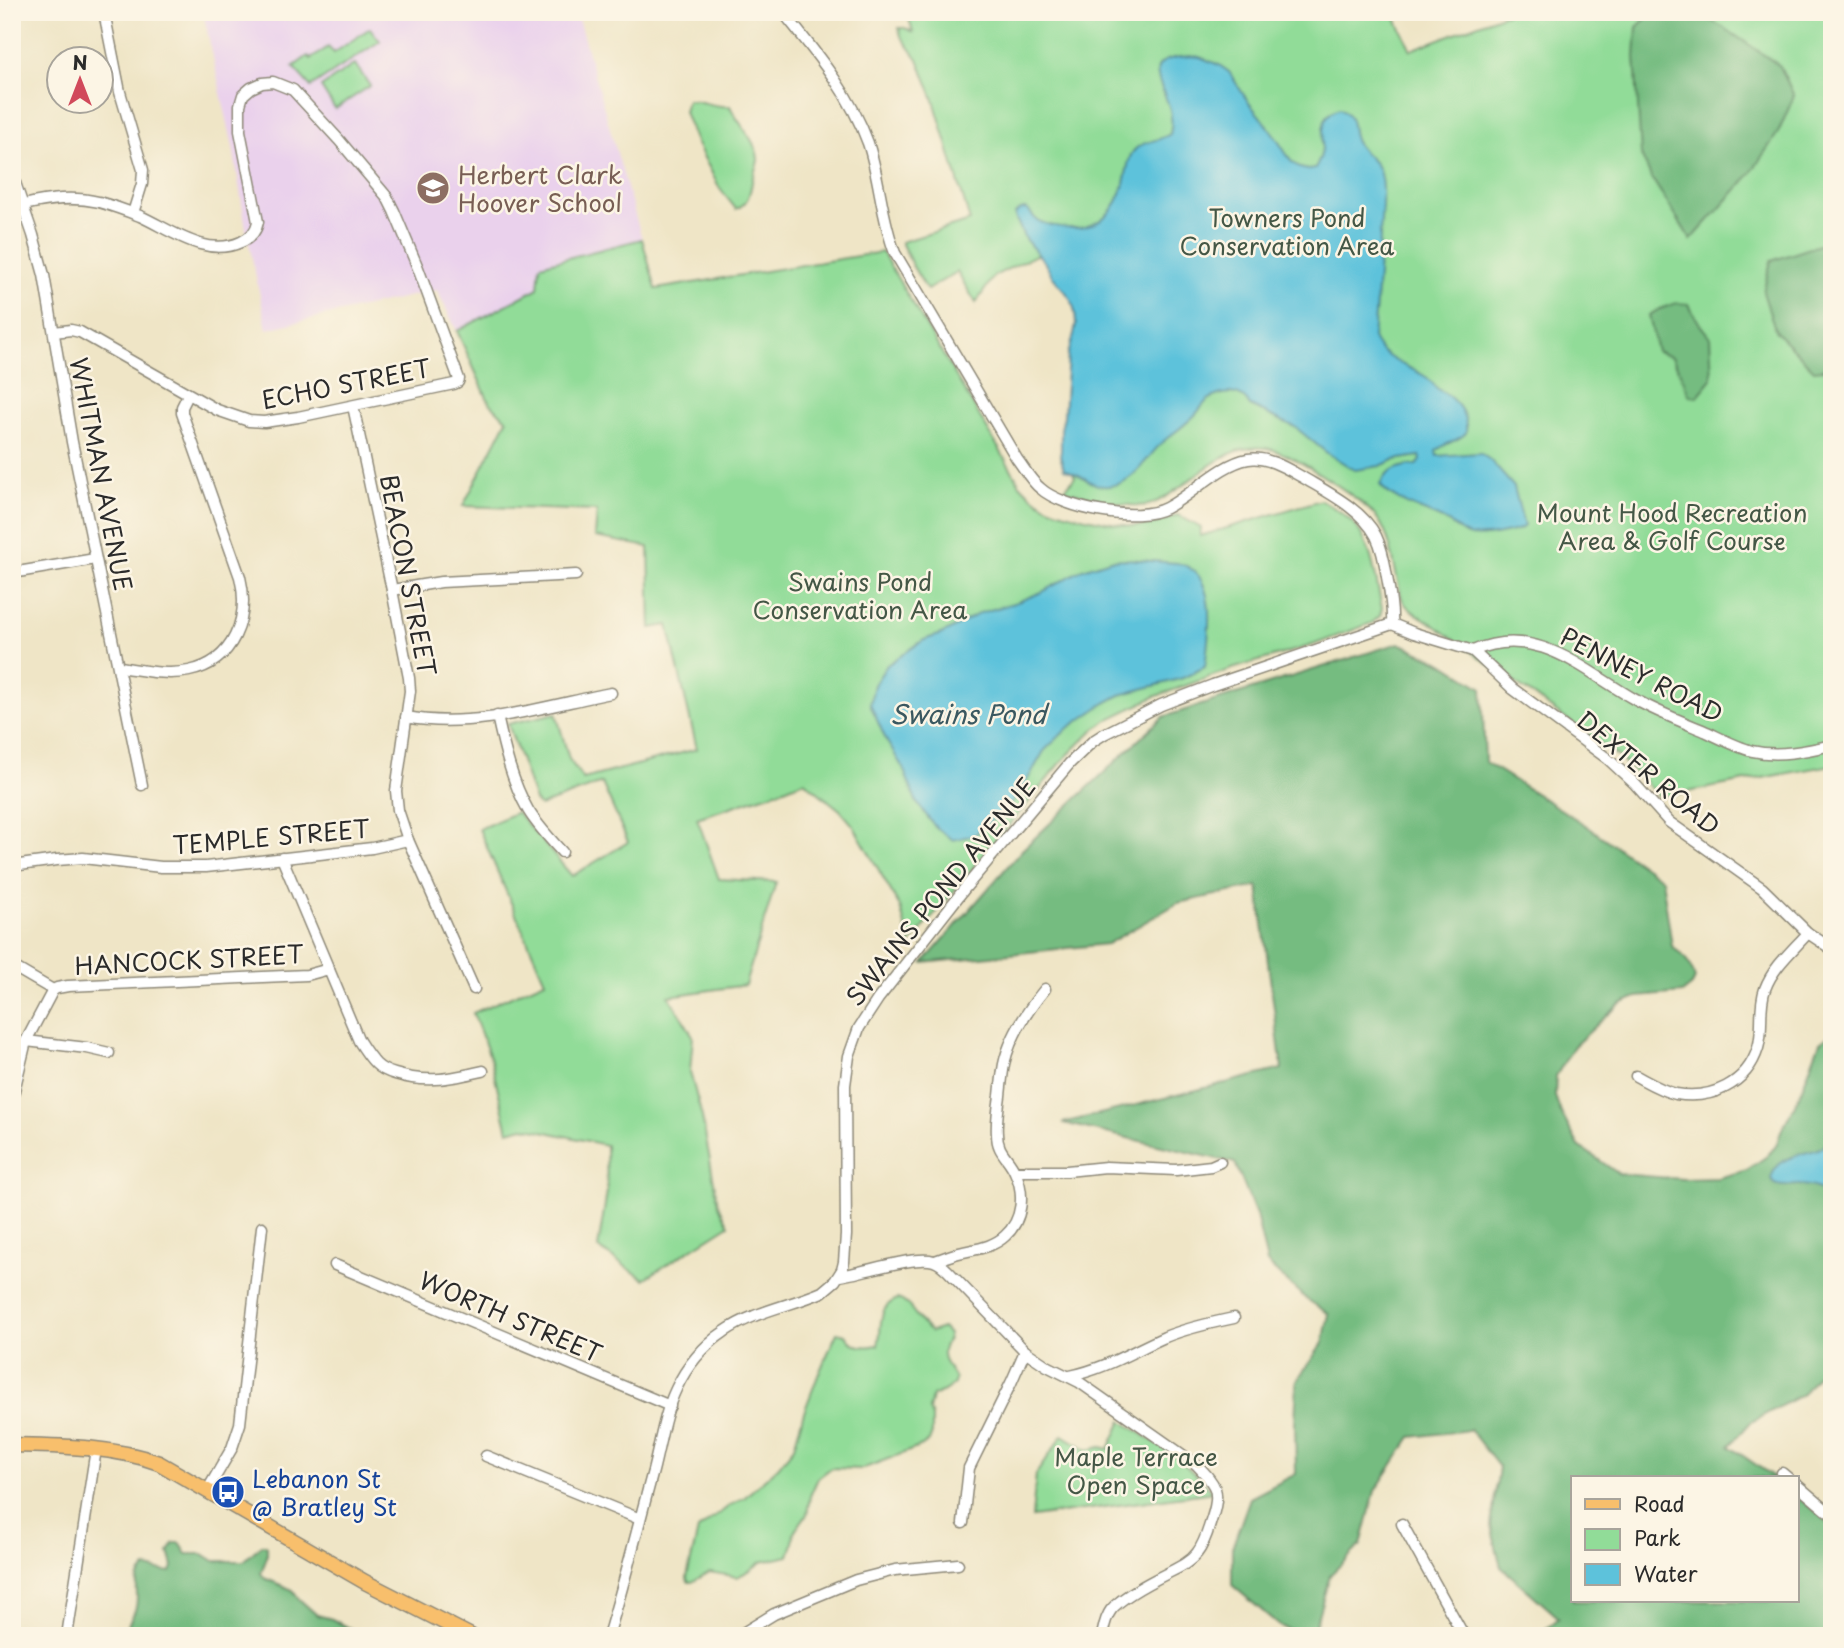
<svg xmlns="http://www.w3.org/2000/svg" width="1844" height="1648" viewBox="0 0 1844 1648" font-family="'Playpen Sans',sans-serif">
<style>
.built{fill:#ead1ec}
.green{fill:#91dc98;stroke:#5e8462;stroke-width:2}
.forest{fill:#74bc80;stroke:#507456;stroke-width:2}
.water{fill:#5dc2db;stroke:#447683;stroke-width:2}
.lines{fill:none;stroke-linecap:round;stroke-linejoin:round}
.minor-casing{stroke:#8d8878;stroke-width:13}
.major-casing{stroke:#8d8878;stroke-width:17}
.minor{stroke:#fff;stroke-width:10}
.major{stroke:#f8bf6c;stroke-width:14}
.labels{text-anchor:middle;dominant-baseline:central;stroke-width:5;stroke-linejoin:round;paint-order:stroke}
.education-label{font-size:24px;fill:#785e54;stroke:#fcf5e5;text-anchor:start}
.park-label{font-size:24px;fill:#445746;stroke:#fcf5e5}
.street-label{font-size:24px;fill:#2b2b2b;stroke:#fcf5e5}
.transit-label{font-size:24px;fill:#164399;stroke:#fcf5e5;text-anchor:start}
.water-label{font-size:26px;font-style:italic;fill:#3a5860;stroke:#fcf5e5}
</style>
<rect width="100%" height="100%" fill="#fcf5e5"/>
<filter id="ink" filterUnits="userSpaceOnUse"><feTurbulence type="fractalNoise" baseFrequency=".0143" numOctaves="2"/><feDisplacementMap in="SourceGraphic" scale="14" xChannelSelector="R" yChannelSelector="G"/><feConvolveMatrix kernelMatrix="1 2 1 2 8 2 1 2 1" color-interpolation-filters="sRGB"/></filter>
<filter id="wash" filterUnits="userSpaceOnUse"><feTurbulence type="fractalNoise" baseFrequency=".00686" numOctaves="4" result="noise"/><feDisplacementMap in="SourceGraphic" scale="28" xChannelSelector="R" yChannelSelector="G"/><feGaussianBlur stdDeviation="1.57" result="paint"/><feColorMatrix in="noise" values="0 0 0 0 0 0 0 0 0 0 0 0 0 0 0 0 0 1.4 0 .05"/><feComposite in="paint" operator="in"/></filter>
<g filter="url(#wash)">
<rect width="100%" height="100%" fill="#efe5c6"/>
<polygon class="built" points="203,12 576,12 642,239 540,265 538,288 457,331 437,290 267,329 246,229 233,147"/>
<g class="green">
<path d="M907 12H1393L1411 50 1510 12H1832V765L1660 797 1619 757 1430 622C1421 617 1411 612 1404 603 1400 596 1399 586 1397 578 1393 559 1390 539 1380 522 1368 502 1293 454 1270 449 1235 441 1207 468 1180 487 1170 494 1160 502 1148 505 1126 509 1086 495 1064 490L1075 477 1065 456 1082 318 1046 250 994 276 976 303 957 272 927 290 912 265 901 242 970 221 933 97 918 59 901 36 899 28H905L913 32Z"/>
<polygon points="370,28 380,41 311,87 293,67 308,56 311,59 328,47 334,53"/>
<polygon points="355,64 370,86 335,109 321,87"/>
<path d="M687 100C702 100 714 108 730 106 737 123 758 142 758 160 757 167 753 174 752 182 750 194 748 204 736 209L720 189 696 142 684 112Z"/>
<path d="M642 239 656 289 882 252 1020 484C1028 493 1035 499 1045 505 1060 514 1124 527 1142 526 1155 525 1166 520 1178 515L1201 528 1200 536 1321 500C1330 506 1341 511 1349 519 1373 540 1375 578 1382 608L1380 616 1372 623 1313 645 1232 669 1154 697 1107 720 1090 733 1065 758 910 944 900 907 853 825 840 810 804 781 782 790 697 818 719 879 776 882 745 985 669 996 693 1036 690 1072 702 1117 718 1204 729 1225 644 1279 598 1248 607 1192 606 1145 524 1127 508 1131 490 1057 473 1013 545 981 479 829 517 812 572 876 628 842 602 783 540 806 535 801 508 724 556 713 569 759 583 779 697 749 668 625 651 628 649 547 595 537 597 511 463 506 507 420 489 402 457 331 538 288 540 265Z"/>
<path d="M897 1299C913 1303 917 1323 931 1332L943 1328 949 1334C948 1341 944 1345 943 1351 942 1362 951 1370 955 1379L954 1384 944 1391 932 1396 929 1410 932 1417V1433L929 1441 922 1446 862 1469 831 1468 818 1478 810 1496 807 1514 794 1532 793 1543 789 1556 761 1562 749 1571 737 1577 710 1572 692 1582H688L687 1577 698 1530 729 1506 745 1497 778 1467 794 1447 803 1415 819 1373 837 1333 846 1335C852 1348 865 1348 878 1345 883 1326 876 1308 897 1299Z"/>
<polygon points="1122,1421 1177,1457 1213,1492 1032,1517 1036,1474 1063,1435 1088,1450 1101,1447 1109,1449"/>
</g>
<g class="forest">
<polygon points="1653,12 1696,12 1726,29 1780,66 1794,96 1779,131 1749,176 1691,240 1651,177 1641,155 1635,56 1637,27"/>
<polygon points="1819,245 1832,245 1832,368 1814,370 1776,332 1763,292 1771,261"/>
<polygon points="1676,303 1688,304 1701,326 1710,337 1712,379 1697,397 1689,395 1681,374 1672,357 1657,352 1649,315 1660,309"/>
<polygon points="1399,643 1443,663 1482,688 1485,762 1584,824 1662,879 1672,946 1685,958 1693,972 1695,979 1692,985 1682,993 1637,997 1620,1004 1574,1046 1556,1076 1555,1096 1561,1113 1579,1146 1619,1174 1683,1179 1718,1178 1747,1170 1767,1156 1776,1146 1782,1129 1797,1101 1820,1042 1832,1033 1832,1367 1824,1366 1803,1394 1751,1422 1729,1446 1775,1478 1573,1478 1573,1601 1797,1601 1797,1495 1832,1525 1832,1636 1537,1636 1559,1618 1501,1567 1491,1526 1499,1467 1470,1430 1411,1437 1375,1491 1361,1545 1330,1575 1312,1636 1307,1636 1280,1626 1232,1585 1232,1548 1250,1498 1296,1474 1295,1423 1297,1380 1323,1343 1329,1314 1305,1298 1267,1263 1256,1215 1235,1163 1063,1123 1282,1069 1258,886 1178,903 1107,944 923,963 1022,850 1163,717"/>
<path d="M174 1543H180L187 1554H203L214 1561H244L261 1545H265L267 1547V1557L261 1573 264 1578 293 1590 298 1598 317 1615 332 1619 364 1636H127L124 1634V1631C128 1624 133 1617 135 1610 141 1594 130 1583 146 1568L171 1572 173 1566 169 1552Z"/>
</g>
<g class="water">
<path d="M1192 56 1200 57 1219 65 1229 72 1249 103 1271 130 1291 161 1300 168 1308 170 1315 169C1319 162 1322 155 1322 147 1323 131 1321 113 1340 108 1356 118 1350 126 1355 140 1360 152 1374 158 1379 170 1385 188 1381 216 1380 235 1379 270 1376 304 1373 338 1381 359 1409 366 1426 377 1431 380 1434 386 1438 389 1455 399 1468 412 1466 433 1458 441 1445 443 1436 451L1437 456 1480 453 1490 460 1514 487 1524 526 1520 529C1508 533 1484 538 1471 536 1462 535 1456 526 1448 522 1427 510 1397 505 1380 485 1385 470 1403 465 1417 465L1421 460 1420 456 1394 460 1380 466 1355 470 1327 453 1295 427 1250 406C1242 389 1222 391 1208 400 1203 404 1199 411 1194 416 1185 425 1175 432 1165 440 1148 454 1137 480 1114 485 1096 490 1088 478 1074 473 1071 471 1067 471 1064 469L1060 456 1061 450V429L1064 416 1068 354 1074 335 1076 323 1075 312 1072 302 1068 295 1053 277 1043 260 1025 239 1016 219 1015 214C1018 211 1020 209 1025 209 1031 210 1032 217 1037 220 1046 226 1074 230 1085 227 1110 220 1122 199 1126 174 1128 167 1128 160 1132 153 1141 140 1158 142 1170 134 1172 125 1172 115 1169 106 1156 73 1144 58 1192 56Z"/>
<path d="M1126 559 1177 563C1220 571 1209 635 1205 667L1183 678 1120 695 1105 703 1068 728 1044 751 1028 779 1011 803 974 835 953 840 936 828 917 803 903 768 886 740 870 704 874 685 887 665 924 640 944 633 980 613 1017 602 1042 592 1083 569 1110 560Z"/>
<path d="M1832 1139V1197C1821 1189 1812 1185 1798 1185 1789 1185 1783 1188 1774 1184L1771 1178C1777 1157 1800 1155 1818 1149 1823 1147 1827 1143 1832 1139Z"/>
</g>
</g>
<g filter="url(#ink)">
<g class="lines">
<defs>
<g id="minor">
<polyline points="104,12 120,92 143,170 142,184 133,213"/>
<path d="M783 12C816 53 850 93 868 143 880 179 881 217 895 253L1017 459C1024 468 1031 481 1040 488 1063 509 1138 523 1166 508 1192 495 1220 464 1248 459 1267 456 1286 468 1302 477 1327 492 1362 509 1376 536 1382 548 1385 564 1387 577 1390 593 1393 608 1392 624L1414 633 1473 651 1513 689 1608 759 1634 783 1669 822 1762 888 1808 933 1832 949"/>
<polyline points="12,174 33,235 44,275 72,442 142,785"/>
<path d="M24 205C49 199 73 196 99 202 113 206 127 211 140 216 171 230 206 258 241 242 250 238 256 232 258 222L240 131V105L243 95 251 88 262 83 273 82 293 90 339 140 387 197 394 211 418 268 459 379 458 382 454 384 298 417 264 422 249 421 217 410 80 332 71 330 54 332"/>
<polyline points="353,406 392,590 409,678 410,691 396,791 398,810 408,840 474,989"/>
<polyline points="12,573 95,559"/>
<polyline points="392,590 441,582 576,575"/>
<path d="M1473 651C1536 623 1583 670 1634 699 1657 712 1683 722 1707 732 1722 739 1737 747 1752 751 1778 757 1806 751 1832 745"/>
<path d="M119 667C142 670 167 676 189 671 234 662 250 617 240 577L182 413V407L188 395"/>
<path d="M497 716C504 748 512 782 528 810 537 825 550 839 562 852"/>
<path d="M406 717C473 730 546 706 611 693"/>
<path d="M282 858 359 1041C364 1049 369 1057 376 1064 381 1069 388 1072 395 1074 427 1084 453 1078 483 1071"/>
<polyline points="12,866 57,860 83,858 161,867 206,867 372,848 408,840"/>
<polyline points="12,966 53,990"/>
<polyline points="53,990 57,988 68,986 307,975 329,969"/>
<polyline points="26,1041 87,1048 109,1053"/>
<path d="M1636 1076C1649 1083 1662 1091 1676 1094 1711 1100 1747 1084 1758 1048 1764 1029 1758 1008 1765 989 1773 967 1793 950 1808 933"/>
<polyline points="12,1099 26,1041 53,990"/>
<polyline points="1015,1171 1067,1171 1106,1167 1176,1170 1211,1166 1220,1162"/>
<path d="M935 1261C941 1259 948 1256 955 1254 972 1249 991 1249 1005 1236 1023 1220 1025 1193 1015 1172 1009 1157 997 1153 997 1134 996 1122 998 1109 1000 1096 1001 1086 1002 1075 1004 1064 1010 1036 1027 1011 1045 989"/>
<polyline points="335,1265 670,1406"/>
<path d="M839 1276C863 1273 914 1255 934 1261 940 1263 944 1267 948 1271L1025 1351 1047 1366 1079 1382 1197 1465C1216 1485 1221 1491 1212 1518 1208 1530 1205 1543 1197 1553 1190 1562 1180 1567 1170 1572 1154 1580 1122 1596 1111 1610 1105 1618 1104 1627 1102 1636"/>
<path d="M1070 1376C1105 1369 1133 1351 1165 1337 1187 1328 1210 1323 1234 1318"/>
<polyline points="486,1456 640,1519"/>
<polyline points="1782,1473 1788,1478"/>
<polyline points="1797,1485 1832,1515"/>
<polyline points="207,1491 232,1448 240,1424 262,1227"/>
<polyline points="963,1523 969,1468 1011,1383 1025,1351"/>
<polyline points="1402,1524 1464,1636"/>
<polyline points="67,1636 96,1449"/>
<path d="M608 1636C625 1581 638 1526 653 1471 660 1444 664 1414 676 1389 686 1367 704 1345 724 1332 754 1311 790 1306 822 1292L835 1281 842 1270 844 1262 846 1235 845 1085 849 1056 859 1028 878 999 965 888 1070 763 1093 741 1104 734 1161 705 1213 685 1392 624"/>
<polyline points="738,1636 774,1614 856,1580 895,1570 958,1564"/>
</g>
<path id="major" d="M12 1445C61 1446 112 1446 159 1463L365 1582 471 1636"/>
</defs>
<use href="#minor" class="minor-casing"/>
<use href="#major" class="major-casing"/>
<use href="#minor" class="minor"/>
<use href="#major" class="major"/>
</g>
</g>
<defs>
<symbol id="school-disc" viewBox="-11 -11 22 22"><circle r="9.5" fill="#8d6e63" stroke="#fcf5e5"/><path d="M0-5L7-2L0 1L-7-2ZM-4 1L0 2.5L4 1V4Q0 6-4 4Z" fill="#fff"/></symbol>
<symbol id="bus-disc" viewBox="-11 -11 22 22"><circle r="9.5" fill="#1a4fb4" stroke="#fcf5e5"/><path d="M-5-6H5V4H4V6H2V4H-2V6H-4V4H-5ZM-3.5-4V0h7V-4ZM-3.5 1.2v1.5H-2V1.2ZM2 1.2v1.5H3.5V1.2Z" fill="#fff"/></symbol>
</defs>
<g fill-rule="evenodd">
<use href="#school-disc" x="414" y="169" width="38" height="38"/>
<use href="#bus-disc" x="209" y="1473" width="38" height="38"/>
</g>
<g class="labels">
<g class="education-label">
<text x="458" y="174">Herbert Clark<tspan x="458" dy="28">Hoover School</tspan></text>
</g>
<g class="park-label">
<text x="1287" y="217">Towners Pond<tspan x="1287" dy="28">Conservation Area</tspan></text>
<text x="1672" y="512">Mount Hood Recreation<tspan x="1672" dy="28">Area &amp; Golf Course</tspan></text>
<text x="860" y="581">Swains Pond<tspan x="860" dy="28">Conservation Area</tspan></text>
<text x="1136" y="1456">Maple Terrace<tspan x="1136" dy="28">Open Space</tspan></text>
</g>
<g class="street-label">
<text transform="translate(346 383) rotate(-11)">ECHO STREET</text>
<text transform="translate(102 474) rotate(79)">WHITMAN AVENUE</text>
<text transform="translate(409 575) rotate(79)">BEACON STREET</text>
<text transform="translate(1642 674) rotate(27)">PENNEY ROAD</text>
<text transform="translate(1649 772) rotate(40)">DEXTER ROAD</text>
<text transform="translate(271 836) rotate(-5)">TEMPLE STREET</text>
<text transform="translate(940 891) rotate(-51)">SWAINS POND AVENUE</text>
<text transform="translate(189 959) rotate(-3)">HANCOCK STREET</text>
<text transform="translate(511 1316) rotate(23)">WORTH STREET</text>
</g>
<g class="transit-label">
<text x="252" y="1478">Lebanon St<tspan x="252" dy="28">@ Bratley St</tspan></text>
</g>
<g class="water-label">
<text x="968" y="713">Swains Pond</text>
</g>
</g>
<rect width="1844" height="1648" fill="none" stroke="#fcf5e5" stroke-width="42"/>
<rect x="1571" y="1476" width="228" height="126" fill="#fcf5e5" stroke="#a8a49b" stroke-width="2"/>
<rect x="1585" y="1499" width="35" height="10" fill="#f8bf6c" stroke="#a8a49b" stroke-width="2"/>
<text x="1634" y="1512" font-size="21" fill="#2b2b2b">Road</text>
<rect x="1585" y="1529" width="35" height="21" fill="#91dc98" stroke="#a8a49b" stroke-width="2"/>
<text x="1634" y="1546" font-size="21" fill="#2b2b2b">Park</text>
<rect x="1585" y="1564" width="35" height="21" fill="#5dc2db" stroke="#a8a49b" stroke-width="2"/>
<text x="1634" y="1582" font-size="21" fill="#2b2b2b">Water</text>
<g transform="translate(80 80)"><circle r="33" fill="#fcf5e5" stroke="#a8a49b" stroke-width="2"/>
<path d="M0-5L12 26L0 18L-12 26Z" fill="#d1495b"/>
<text y="-10" font-size="19" font-weight="bold" text-anchor="middle" fill="#2b2b2b">N</text>
</g>
</svg>
